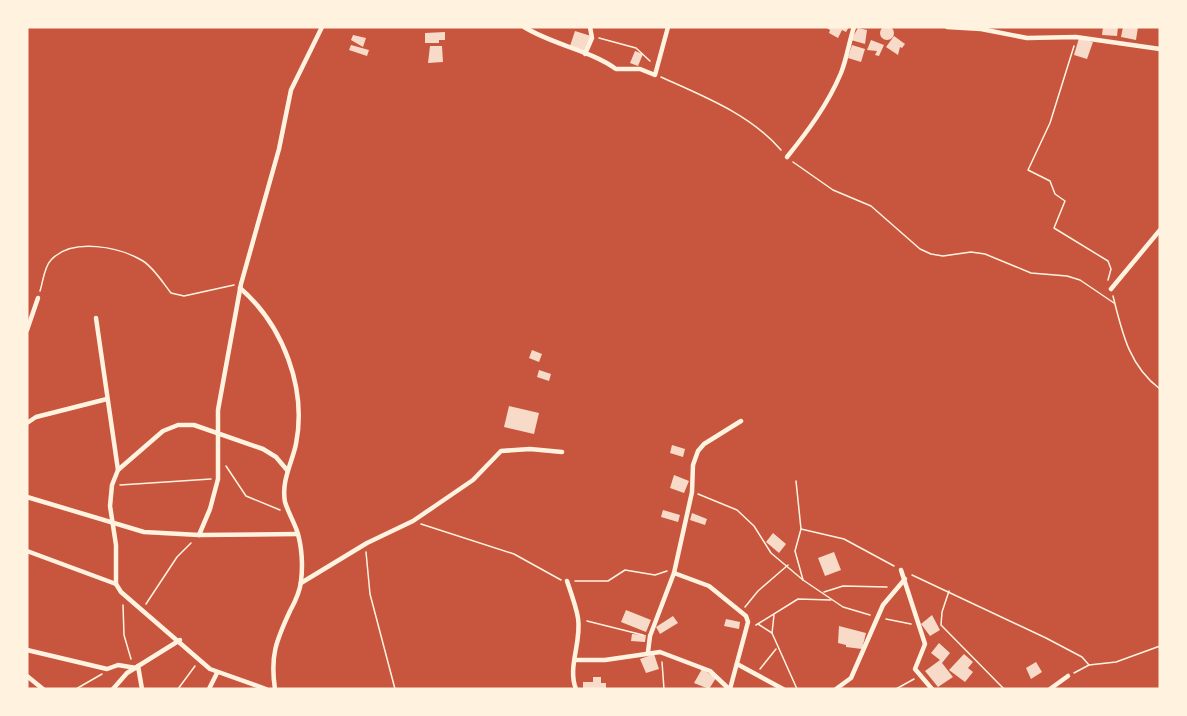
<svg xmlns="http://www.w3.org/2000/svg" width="1187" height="716" viewBox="0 0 1187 716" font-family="'Exo 2',sans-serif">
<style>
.building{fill:#f7dbc8}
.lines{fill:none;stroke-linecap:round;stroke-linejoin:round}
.path{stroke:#fff3e0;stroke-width:1.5}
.minor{stroke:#fff3e0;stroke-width:4.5}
</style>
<rect width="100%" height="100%" fill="#c8553d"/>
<g class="building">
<circle cx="887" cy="33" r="7"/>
<polygon points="825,27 849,27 846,32 842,30 838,38 829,33 830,30"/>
<polygon points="1103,27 1118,27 1117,36 1102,35"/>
<polygon points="1123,27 1138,27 1136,40 1121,37"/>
<polygon points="858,28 867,30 865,44 851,40"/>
<polygon points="575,31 591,36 585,52 570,46"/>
<polygon points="445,32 445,40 439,40 439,43 425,43 425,33"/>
<polygon points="353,35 366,38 363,47 351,40"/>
<polygon points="894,36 905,44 902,48 900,47 898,55 886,47"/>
<polygon points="1079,38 1093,42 1087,59 1074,55"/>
<polygon points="871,40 884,45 879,56 875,55 877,51 867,50"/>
<polygon points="351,45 369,50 367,56 349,50"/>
<polygon points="852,45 865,49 861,62 848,58"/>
<polygon points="430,46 442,46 443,62 428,63"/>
<polygon points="635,51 643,54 638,66 630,63"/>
<polygon points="532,350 542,354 539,362 529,358"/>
<polygon points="539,370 551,374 549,381 537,377"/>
<polygon points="509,406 539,413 534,434 504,427"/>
<polygon points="672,445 685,449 683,457 670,453"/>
<polygon points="674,475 689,481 684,493 670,488"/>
<polygon points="663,510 680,515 678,522 661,517"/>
<polygon points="692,513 707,519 705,525 690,520"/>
<polygon points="773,533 786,544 779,553 766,542"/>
<polygon points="834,552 841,570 825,576 818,558"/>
<polygon points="626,610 651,620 646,632 621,622"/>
<polygon points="932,615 940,630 930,636 921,624"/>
<polygon points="673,616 678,623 660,634 656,627"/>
<polygon points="726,619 740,622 739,629 724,626"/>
<polygon points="839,626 866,633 862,649 846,647 846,645 838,643"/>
<polygon points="632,634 646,635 645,642 631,641"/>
<polygon points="939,643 950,653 942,663 953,677 938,687 925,671 940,660 931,653"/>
<polygon points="654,654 659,669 646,673 640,659"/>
<polygon points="964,654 973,662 968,668 973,672 965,682 949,670"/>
<polygon points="1036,662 1042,672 1031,679 1026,668"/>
<polygon points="702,669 716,678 709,689 694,683"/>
<polygon points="593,677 601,677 601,683 606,683 606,689 583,689 583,682 593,682"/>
</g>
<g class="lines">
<g class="path">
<polyline points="599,38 636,48 650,61"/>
<polyline points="1074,46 1050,123 1028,170 1050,181 1055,194 1065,201 1054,228 1108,261 1111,269 1108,280"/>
<path d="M661 77C703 96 750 114 781 150"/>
<polyline points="793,162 833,190 871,206 920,249 931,254 943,256 971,252 985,254 1031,273 1067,276 1080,280 1114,303"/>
<path d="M40 291C43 282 44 267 51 260 72 237 120 247 143 261 154 268 163 283 171 293L184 296 234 285"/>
<path d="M1113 296C1122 332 1129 366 1160 389"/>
<polyline points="226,466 246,496 280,510"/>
<polyline points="796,481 801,529 795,551 803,580 843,607 870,615"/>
<polyline points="120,485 211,479"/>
<polyline points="698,494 737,510 754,526 771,553 803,580"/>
<polyline points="421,524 514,554 561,580"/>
<polyline points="801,529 844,539 894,566"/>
<polyline points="366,552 370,594 395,689"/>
<polyline points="912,575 1046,638 1082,657 1089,665"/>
<polyline points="575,581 608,581 625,570 655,575 667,571"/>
<polyline points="949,591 942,612 941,625 1004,689"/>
<polyline points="824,592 843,586 887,587"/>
<polyline points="146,604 177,557 191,543"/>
<polyline points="123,605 124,635 131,659"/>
<polyline points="745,607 758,591 788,565"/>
<polyline points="774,615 772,633 797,689"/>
<polyline points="886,619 911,624"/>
<polyline points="587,621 643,635"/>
<polyline points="758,624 772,633"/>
<polyline points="756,625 798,599 831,600"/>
<polyline points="662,662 664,689"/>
<polyline points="760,669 776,649"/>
<polyline points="1074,673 1089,665 1116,662 1160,646"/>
<polyline points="76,689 102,674"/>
<polyline points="178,689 195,666"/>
<polyline points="896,689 914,679"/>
</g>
<g class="minor">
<path d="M524 27C553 45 590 50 616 69H640L655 75 668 27"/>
<polyline points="947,27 981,29 1027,38 1076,37 1160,49"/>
<polyline points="585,54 592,38 590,27"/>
<path d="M787 157C808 131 828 104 841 73 847 58 849 42 854 27"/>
<path d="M240 288C283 325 307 388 296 444 292 463 281 481 285 502 288 512 294 522 297 531 302 546 303 566 301 581 300 592 295 602 290 611 276 641 270 656 275 689"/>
<polyline points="1111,289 1160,230"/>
<polyline points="96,318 118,470"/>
<polyline points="27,330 38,298"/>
<polyline points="27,423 36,417 107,399"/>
<polyline points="27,497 144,532 199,535 298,534"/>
<polyline points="199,535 210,509 218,479 218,410 241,284 279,149 291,90 322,27"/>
<polyline points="27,551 116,584"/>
<polyline points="901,570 925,644 915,669 932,689"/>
<polyline points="674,573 709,586 746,616 748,622 730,689"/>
<path d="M567 581C571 593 576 606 578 618 582 642 567 667 576 689"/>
<polyline points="301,583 367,543 413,521 435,506 473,480 501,451 530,449 562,452"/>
<polyline points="27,650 107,669 118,665 136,668"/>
<polyline points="648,652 650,636 674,573 692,492 693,465 698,451 704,444 741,421"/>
<polyline points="575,660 605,660 660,652 710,671 729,689"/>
<polyline points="737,664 783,689"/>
<polyline points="138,666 142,689"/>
<polyline points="27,676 43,689"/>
<polyline points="113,689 127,673 180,640"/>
<polyline points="209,689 217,673"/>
<polyline points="266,689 210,669 121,592 116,584 116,545 110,506 112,485 118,470 163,431 178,425 194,425 263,449 276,457 287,470"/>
<polyline points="836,689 851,678 883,605 905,579"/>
<polyline points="1050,689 1068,676"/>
</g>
</g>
<rect width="1187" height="716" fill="none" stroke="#fff3e0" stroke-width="57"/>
</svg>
